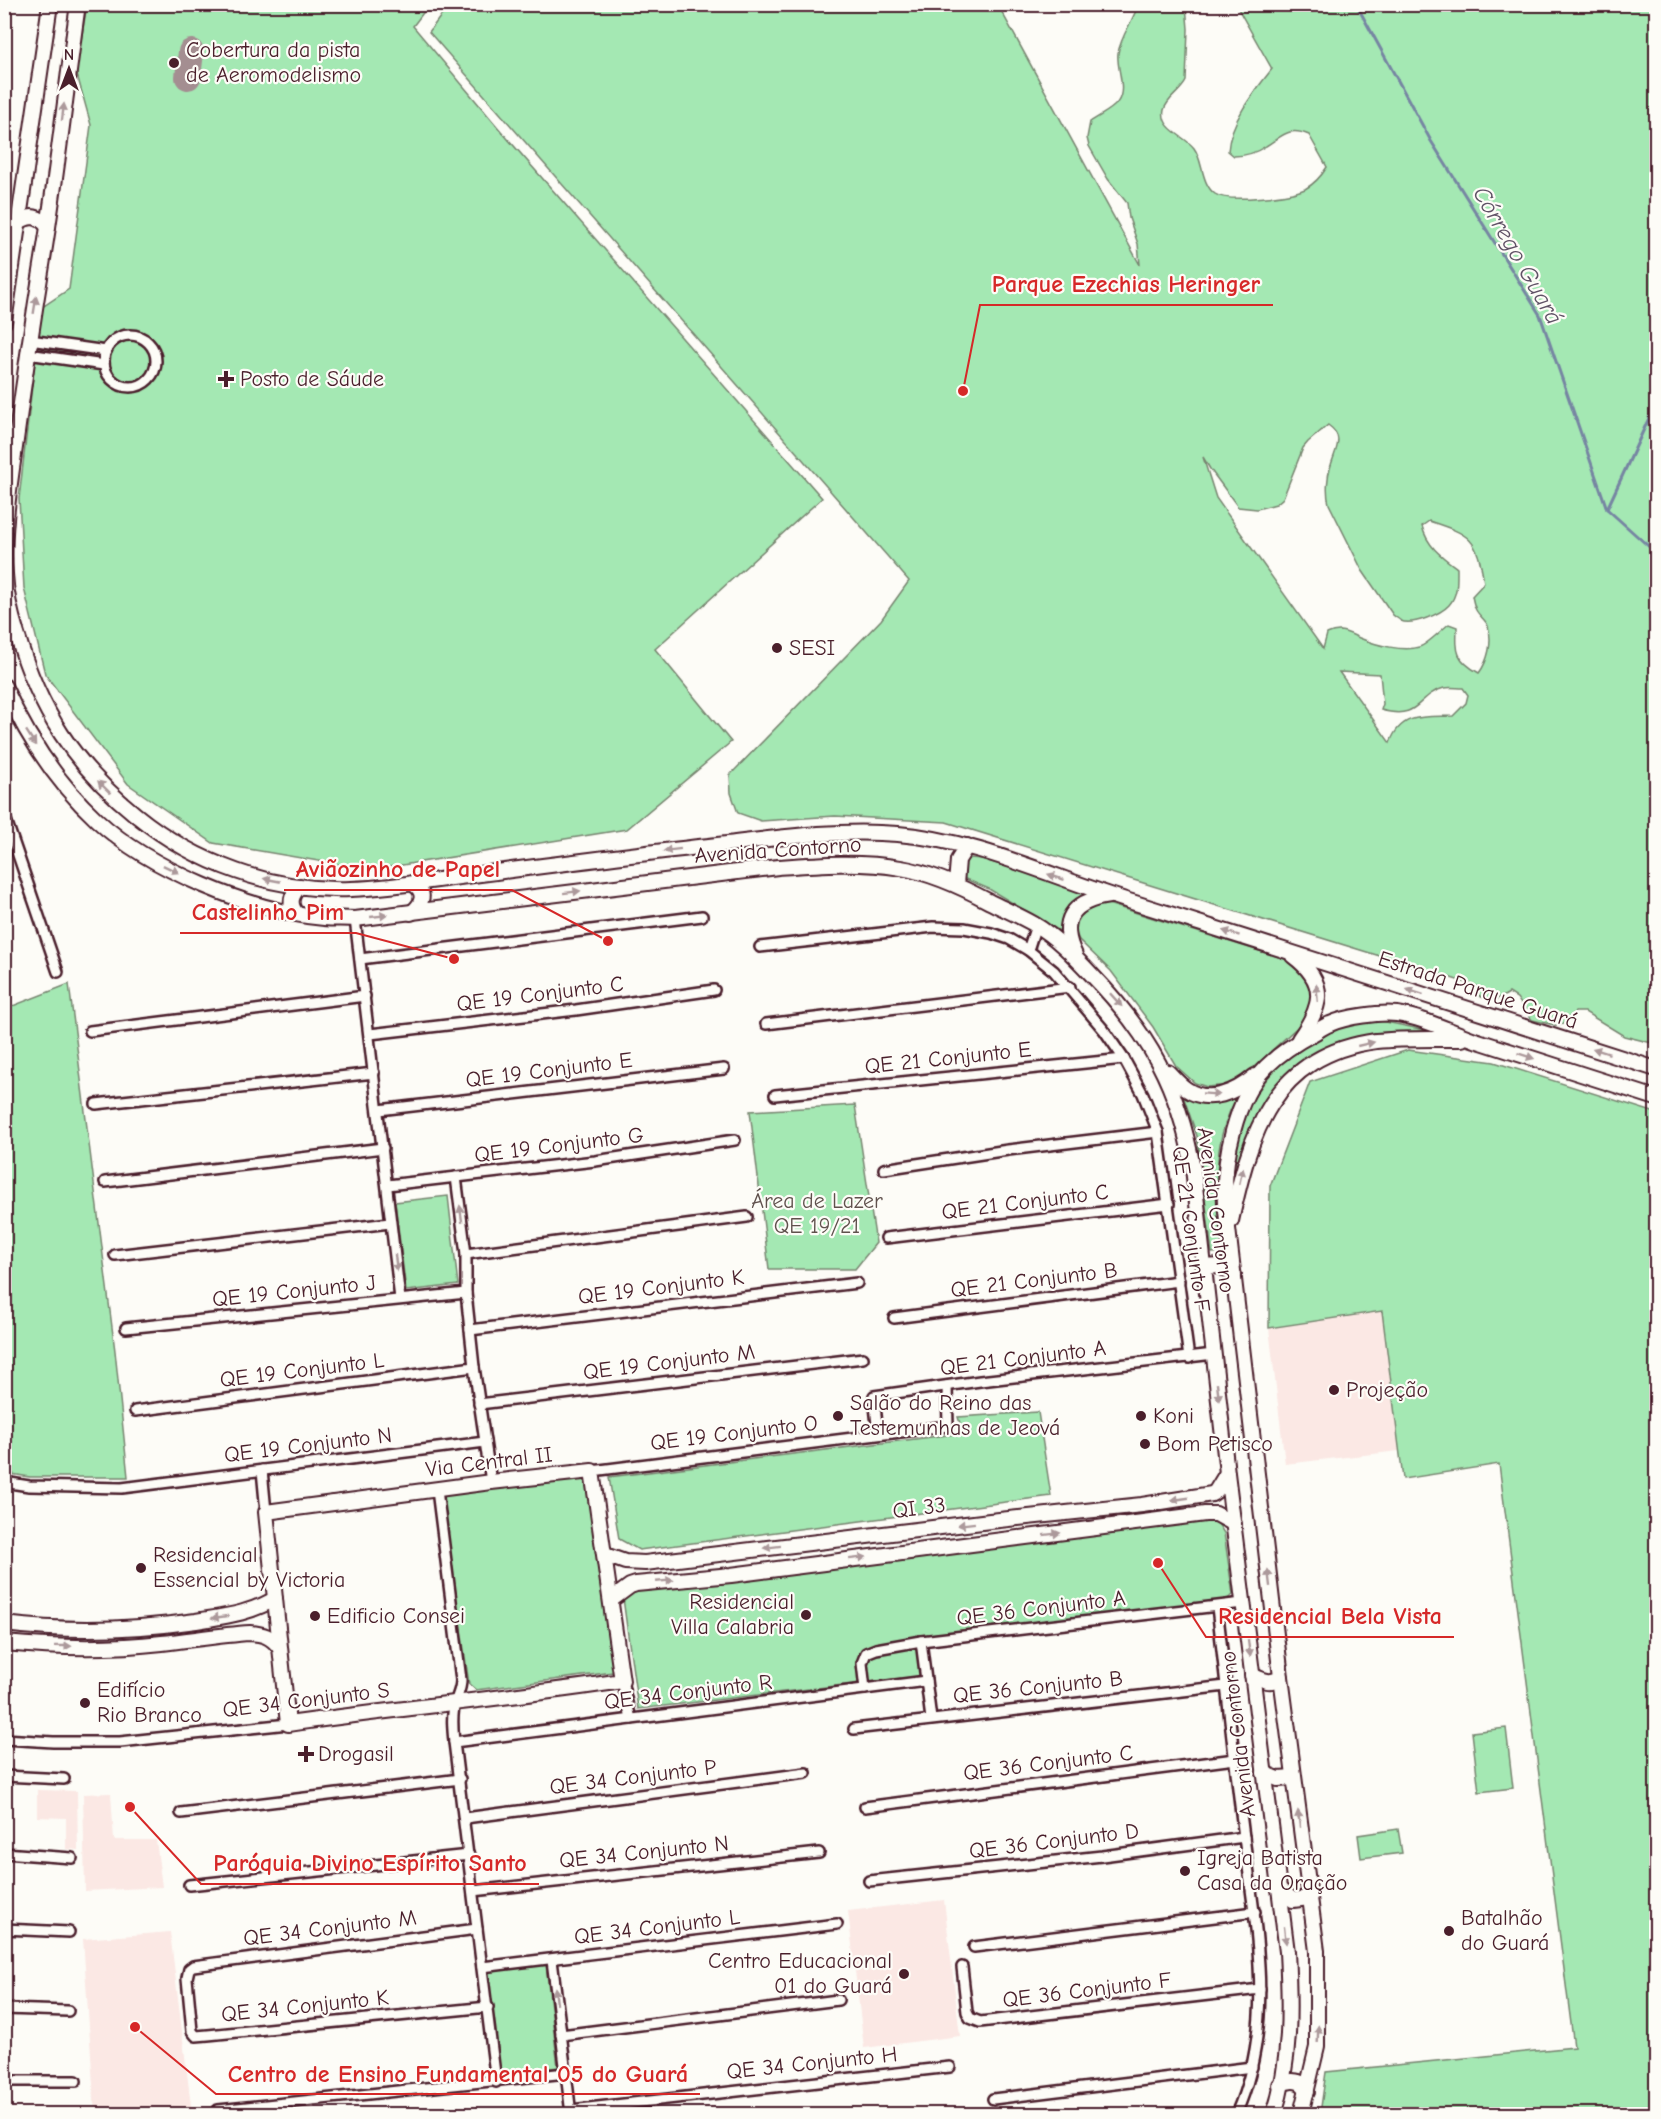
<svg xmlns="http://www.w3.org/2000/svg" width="1661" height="2119" viewBox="0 0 1661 2119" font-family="'Comic Neue',sans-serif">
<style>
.built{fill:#fbe8e4}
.green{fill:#a4e8b3;stroke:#77846f;stroke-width:1.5;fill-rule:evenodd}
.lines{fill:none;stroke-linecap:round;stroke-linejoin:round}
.stream{stroke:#7685a2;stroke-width:3}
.taxiway{stroke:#a48e91;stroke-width:26}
.street-casing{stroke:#4a1f2b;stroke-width:14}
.secondary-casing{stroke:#4a1f2b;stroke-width:18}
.street{stroke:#fdfcf7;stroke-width:9}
.secondary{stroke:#fdfcf7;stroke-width:14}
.oneway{fill:#ac999b}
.poi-dot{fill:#4a1f2b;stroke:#fdfcf7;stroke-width:2}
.labels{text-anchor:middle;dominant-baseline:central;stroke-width:4.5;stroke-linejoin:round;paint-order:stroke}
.poi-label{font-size:22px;fill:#4a1f2b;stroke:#fdfcf7;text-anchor:start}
.street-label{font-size:22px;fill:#4a1f2b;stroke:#fdfcf7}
.park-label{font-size:22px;fill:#60514d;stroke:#fdfcf7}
.water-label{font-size:24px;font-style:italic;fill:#605266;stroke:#fdfcf7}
.leader{fill:none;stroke:#d62828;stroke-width:2}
.callout-dot{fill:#d62828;stroke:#fdfcf7;stroke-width:2}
.callout-label{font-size:24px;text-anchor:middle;font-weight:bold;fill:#d62828;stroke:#fdfcf7;stroke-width:4.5;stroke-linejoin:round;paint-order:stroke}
</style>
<rect width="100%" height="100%" fill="#fdfcf7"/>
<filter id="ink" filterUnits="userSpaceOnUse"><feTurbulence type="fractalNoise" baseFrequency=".0167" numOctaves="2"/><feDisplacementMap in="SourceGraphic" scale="12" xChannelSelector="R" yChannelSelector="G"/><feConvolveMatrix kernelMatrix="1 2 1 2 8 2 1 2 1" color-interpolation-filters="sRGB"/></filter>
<g filter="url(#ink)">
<g class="built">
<polygon points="1382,1311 1399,1451 1285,1464 1269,1328"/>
<polygon points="37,1790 77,1791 78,1850 66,1849 66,1818 37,1817"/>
<polygon points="111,1793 114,1840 156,1840 162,1887 85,1891 83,1794"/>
<polygon points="944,1900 960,2036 864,2048 848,1911"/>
<polygon points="170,1932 192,2114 95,2114 83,1939"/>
</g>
<g class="green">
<polygon points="87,5 429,5 413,26 501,131 822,498 655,649 731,742 627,829 371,870 213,843 128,784 45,674 24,588 19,499 41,308 69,289 91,125 76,71"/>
<path d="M449 5H998L1140 265 1138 244 1129 218 1127 203 1108 179 1089 146 1087 138 1090 122C1109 109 1125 106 1121 81 1120 71 1117 63 1118 53 1121 36 1133 21 1138 5H1186L1188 29 1186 81C1181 92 1167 98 1164 110 1160 129 1185 136 1194 148 1203 160 1201 184 1215 194 1228 203 1290 196 1305 189 1314 184 1322 175 1327 167L1309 135C1288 126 1283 136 1266 146 1257 152 1245 156 1234 156L1228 151C1230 121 1254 92 1272 69L1236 5H1656V1044L1624 1036 1585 1012H1575L1564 1024 1555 1025 1532 1020 1517 998 1509 993C1498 1000 1490 1002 1478 995L1477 986 946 822 835 816 761 821 738 813 731 793 730 775 881 620 909 581 429 32ZM1328 425C1345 437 1336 448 1331 465 1327 476 1326 492 1329 504L1362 570 1393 615C1394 616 1400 620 1401 621 1412 626 1441 614 1449 605 1458 595 1457 581 1457 568 1441 556 1427 546 1422 526L1429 521C1471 535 1477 537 1484 583L1472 596C1473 601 1474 606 1476 610 1479 616 1486 620 1488 626 1493 642 1488 661 1479 673 1456 660 1456 653 1457 627L1449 624C1442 629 1427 645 1419 647 1404 652 1376 645 1362 639 1349 634 1342 627 1327 634L1323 649 1216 498 1203 457 1210 469 1238 507 1257 509 1276 504 1283 498 1303 448 1308 442ZM1339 672 1380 674 1383 704 1381 710C1421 721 1416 695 1444 688 1450 687 1457 688 1463 688L1468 695 1466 703 1453 716C1425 717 1401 712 1390 743Z"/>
<path d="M970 858 982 859 1088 893C1068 905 1067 910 1063 933L989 889 963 878 960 871 965 860Z"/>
<polygon points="1095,903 1108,904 1291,961 1308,974 1314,999 1305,1020 1243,1077 1229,1085 1207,1087 1195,1083 1176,1066 1153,1027 1111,971 1079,940 1075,931 1075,922 1079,913"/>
<polygon points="69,984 115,1351 128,1477 30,1477 5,1473 5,1009"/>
<path d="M1376 1020 1430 1031C1412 1032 1392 1031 1374 1033 1364 1035 1353 1040 1343 1043 1295 1058 1263 1093 1246 1140 1240 1158 1238 1177 1234 1195 1225 1130 1260 1070 1315 1037 1327 1030 1339 1023 1353 1021 1360 1020 1368 1020 1376 1020Z"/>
<polygon points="1408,1050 1494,1062 1656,1113 1656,2114 1320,2114 1326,2072 1574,2047 1499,1464 1403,1479 1382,1311 1269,1328 1270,1186 1310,1082"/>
<path d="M1181 1090 1238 1095C1207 1149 1219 1194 1224 1252L1212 1253 1197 1136Z"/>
<polygon points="855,1105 876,1243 855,1269 769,1269 750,1111"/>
<polygon points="448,1196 458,1285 406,1291 395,1202"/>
<polygon points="1038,1412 1051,1496 639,1550 619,1539 609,1477 963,1433 958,1417"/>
<polygon points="585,1473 595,1482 617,1665 613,1672 476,1690 469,1684 442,1498 447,1491"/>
<polygon points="1199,1521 1217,1522 1224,1533 1233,1595 1224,1601 914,1636 921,1676 638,1709 623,1598 637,1588"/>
<polygon points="1506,1728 1513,1788 1479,1792 1472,1732"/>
<polygon points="1398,1829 1402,1853 1361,1858 1358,1835"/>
<polygon points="546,1965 558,2067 498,2076 488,1971"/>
</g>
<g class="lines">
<g class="stream">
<polyline points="1356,4 1431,141 1540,315 1607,509 1656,553"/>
<polyline points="1607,509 1656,403"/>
</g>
<polyline class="taxiway" points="188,77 191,52"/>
<defs>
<g id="street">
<circle cx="130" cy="361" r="26"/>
<polyline points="30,340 106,351"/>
<polyline points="28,354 104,365"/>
<polyline points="4,814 58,972"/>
<polyline points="355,919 400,1299"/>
<polyline points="760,947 933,927 964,928 991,933 1009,939 1028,950 1054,971 1104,1030 1124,1059 1143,1094 1158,1132 1189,1358"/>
<polyline points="1028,950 1036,925"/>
<polyline points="360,959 702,916"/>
<polyline points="766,1024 1070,987"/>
<polyline points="90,1031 365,996"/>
<polyline points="370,1034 576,1010 714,990"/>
<polyline points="775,1095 1124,1059"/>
<polyline points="96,1104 374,1073"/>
<polyline points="379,1110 724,1069"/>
<polyline points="884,1169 1008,1150 1158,1132"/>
<polyline points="456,1177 466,1254 466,1293 474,1367 491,1482"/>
<polyline points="105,1182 383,1148"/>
<polyline points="388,1185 595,1161 735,1140"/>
<polyline points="886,1238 1169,1204"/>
<polyline points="466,1254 747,1217"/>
<polyline points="115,1255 390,1223"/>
<polyline points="894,1318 1179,1281"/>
<polyline points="126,1328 466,1293"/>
<polyline points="470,1330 857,1283"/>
<polyline points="479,1404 863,1358"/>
<polyline points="135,1411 474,1367"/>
<polyline points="878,1434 874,1396 980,1381 1214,1354"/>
<polyline points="262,1470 266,1512"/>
<polyline points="592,1471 948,1426 947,1386"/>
<polyline points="4,1482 29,1486 122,1488 485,1442"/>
<path d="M437 1490 461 1680C461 1690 457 1695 455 1704 451 1716 453 1730 454 1742L496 2082"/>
<path d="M1217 1607C1226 1683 1234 1760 1244 1837 1256 1932 1276 2023 1236 2114"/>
<polyline points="622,1681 631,1719"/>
<polyline points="865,1689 862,1663 866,1653 876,1649 921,1641"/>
<polyline points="931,1719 921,1641 1243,1603"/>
<polyline points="854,1729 1226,1686"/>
<polyline points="4,1739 53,1742 120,1742 288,1724"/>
<polyline points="454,1742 926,1681"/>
<polyline points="4,1776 64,1779"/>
<polyline points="865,1807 1235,1759"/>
<polyline points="181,1813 460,1779"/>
<polyline points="465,1818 806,1773"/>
<polyline points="4,1853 72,1858"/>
<polyline points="869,1881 1102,1856 1244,1837"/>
<polyline points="189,1885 469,1855"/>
<polyline points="473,1891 819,1853"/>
<polyline points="4,1929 69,1932"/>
<polyline points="477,1929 193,1966 189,1969 187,1978 192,2031 196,2036 208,2035 488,2007"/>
<polyline points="974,1947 1255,1912"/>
<polyline points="552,1960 571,2114"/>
<polyline points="482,1967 837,1924"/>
<polyline points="962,1967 967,2012 970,2018 980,2022 1260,1989"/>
<polyline points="4,2009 68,2011"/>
<polyline points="561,2035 838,2000"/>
<polyline points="4,2081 76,2081"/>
<polyline points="993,2099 1252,2067"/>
<polyline points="218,2110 566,2073"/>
<polyline points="571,2110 950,2067"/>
</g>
<g id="secondary">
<path d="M78 4C66 89 57 175 43 259 33 319 24 380 16 440 10 484 2 530 5 574 6 595 11 615 17 634 39 710 74 765 136 815 195 863 273 892 351 889 399 887 448 878 496 872 573 862 650 852 727 844 784 837 841 829 898 834 977 840 1056 879 1132 902 1307 957 1482 1013 1656 1069"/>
<path d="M19 222C30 214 40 216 48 227"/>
<polyline points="4,322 50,4"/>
<path d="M4 686C26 735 57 783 97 820 149 869 253 912 324 918 334 919 345 918 355 919L778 867C820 864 860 861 901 868 932 873 962 887 990 902 1004 909 1020 916 1034 924 1056 937 1075 957 1092 975 1150 1035 1178 1086 1193 1168L1227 1473 1287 1952C1290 2006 1291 2063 1274 2114"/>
<polyline points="956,884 958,860 967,846"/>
<path d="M296 913C288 903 292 894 300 886"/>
<path d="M411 913C423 904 427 892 412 883"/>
<path d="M1075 955C1058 920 1073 901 1109 896"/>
<path d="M1293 956C1329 983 1322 1007 1299 1039"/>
<path d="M1168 1072C1174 1078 1179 1084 1186 1089 1209 1105 1236 1092 1255 1076"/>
<path d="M1231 1221C1250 1134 1272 1055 1376 1041 1404 1038 1434 1039 1462 1039"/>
<polyline points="1203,1267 1221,1266 1234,1275"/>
<path d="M592 1471 622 1681C511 1698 399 1708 288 1724L266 1512 491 1482Z"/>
<polyline points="605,1555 625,1562 645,1563 990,1521 1142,1505 1212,1494 1216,1491 1227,1473"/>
<polyline points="611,1600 630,1586 636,1584 731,1575 1205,1514 1216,1514 1234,1524"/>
<path d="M4 1624C69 1632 133 1630 196 1621 226 1616 248 1614 275 1599"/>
<path d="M4 1643C56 1648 110 1649 162 1643 191 1640 220 1635 250 1633 263 1634 271 1636 279 1647"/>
<path d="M1252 1675C1262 1680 1271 1685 1281 1677"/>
<polyline points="1264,1773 1278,1779 1294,1778"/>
<polyline points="1279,1889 1293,1900 1309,1898"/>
<path d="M1280 2085C1290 2079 1304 2079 1307 2092"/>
<path d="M1301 2114 1317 2047V1951L1281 1677 1225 1203C1223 1161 1235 1098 1266 1067 1280 1053 1297 1042 1314 1033 1319 1030 1324 1026 1330 1024 1345 1017 1380 1012 1397 1014 1424 1018 1449 1031 1475 1040 1535 1059 1596 1079 1656 1098"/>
</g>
</defs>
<use href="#street" class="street-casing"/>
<use href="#secondary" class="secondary-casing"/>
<use href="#street" class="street"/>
<use href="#secondary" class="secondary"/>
</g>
<defs><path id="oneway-solid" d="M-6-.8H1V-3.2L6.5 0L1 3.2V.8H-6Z" transform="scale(1.5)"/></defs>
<g class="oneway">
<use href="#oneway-solid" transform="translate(63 112) rotate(-83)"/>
<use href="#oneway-solid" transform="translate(35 305) rotate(-81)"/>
<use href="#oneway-solid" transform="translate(31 738) rotate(57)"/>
<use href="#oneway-solid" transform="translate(104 787) rotate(-136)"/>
<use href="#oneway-solid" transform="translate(672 850) rotate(173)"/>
<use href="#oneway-solid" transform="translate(171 869) rotate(26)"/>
<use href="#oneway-solid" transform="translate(1056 877) rotate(-161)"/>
<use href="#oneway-solid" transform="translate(272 880) rotate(-169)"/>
<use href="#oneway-solid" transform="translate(572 892) rotate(-7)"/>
<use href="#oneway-solid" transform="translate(379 916) rotate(-6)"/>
<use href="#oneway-solid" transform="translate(1231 933) rotate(-163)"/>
<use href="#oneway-solid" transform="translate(1415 992) rotate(-162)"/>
<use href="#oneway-solid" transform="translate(1317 993) rotate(-95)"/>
<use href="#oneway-solid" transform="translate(1116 1000) rotate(48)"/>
<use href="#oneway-solid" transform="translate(1366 1044) rotate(-13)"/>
<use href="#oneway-solid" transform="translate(1601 1051) rotate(-162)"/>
<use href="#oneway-solid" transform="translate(1526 1056) rotate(18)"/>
<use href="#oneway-solid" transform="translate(1211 1094) rotate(4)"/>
<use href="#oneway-solid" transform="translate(1241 1176) rotate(-78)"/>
<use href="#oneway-solid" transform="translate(461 1214) rotate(-98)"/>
<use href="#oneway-solid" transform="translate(396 1263) rotate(83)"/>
<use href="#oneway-solid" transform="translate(1218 1392) rotate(83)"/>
<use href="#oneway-solid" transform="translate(1180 1499) rotate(172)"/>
<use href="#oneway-solid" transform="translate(966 1524) rotate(173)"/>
<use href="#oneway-solid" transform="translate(1052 1534) rotate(-7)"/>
<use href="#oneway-solid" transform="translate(772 1547) rotate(173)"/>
<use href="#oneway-solid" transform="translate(858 1558) rotate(-7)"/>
<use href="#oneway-solid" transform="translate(1269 1578) rotate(-97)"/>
<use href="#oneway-solid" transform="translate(665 1581) rotate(-5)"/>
<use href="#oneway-solid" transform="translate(220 1617) rotate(172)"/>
<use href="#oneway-solid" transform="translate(63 1646) rotate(1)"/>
<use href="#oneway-solid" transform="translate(1249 1648) rotate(83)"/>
<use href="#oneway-solid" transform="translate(1299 1819) rotate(-97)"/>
<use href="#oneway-solid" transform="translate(1285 1935) rotate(83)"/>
<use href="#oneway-solid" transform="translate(556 1996) rotate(-97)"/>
<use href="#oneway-solid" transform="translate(1318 2034) rotate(-88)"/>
</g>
</g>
<g class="poi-dot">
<circle cx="174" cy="63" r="6"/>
<path d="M223 370h6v6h6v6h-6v6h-6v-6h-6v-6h6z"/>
<circle cx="777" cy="648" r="6"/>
<circle cx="1334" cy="1390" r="6"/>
<circle cx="838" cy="1416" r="6"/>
<circle cx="1141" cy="1416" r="6"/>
<circle cx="1145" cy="1444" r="6"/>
<circle cx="141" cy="1568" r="6"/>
<circle cx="806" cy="1615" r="6"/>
<circle cx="315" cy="1616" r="6"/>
<circle cx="85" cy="1703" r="6"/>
<path d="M303 1745h6v6h6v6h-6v6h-6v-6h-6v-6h6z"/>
<circle cx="1185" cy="1871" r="6"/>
<circle cx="1449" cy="1931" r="6"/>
<circle cx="904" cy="1974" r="6"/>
</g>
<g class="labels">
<g class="poi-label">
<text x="186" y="50">Cobertura da pista<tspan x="186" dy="25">de Aeromodelismo</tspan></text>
<text x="240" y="379">Posto de Sáude</text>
<text x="789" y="648">SESI</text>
<text x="1346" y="1390">Projeção</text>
<text x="850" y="1403">Salão do Reino das<tspan x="850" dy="25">Testemunhas de Jeová</tspan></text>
<text x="1153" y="1416">Koni</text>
<text x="1157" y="1444">Bom Petisco</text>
<text x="153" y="1555">Residencial<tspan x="153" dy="25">Essencial by Victoria</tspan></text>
<text x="794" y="1602" text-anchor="end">Residencial<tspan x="794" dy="25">Villa Calabria</tspan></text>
<text x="327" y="1616">Edificio Consei</text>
<text x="97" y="1690">Edifício<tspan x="97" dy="25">Rio Branco</tspan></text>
<text x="318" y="1754">Drogasil</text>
<text x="1197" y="1858">Igreja Batista<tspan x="1197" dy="25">Casa da Oração</tspan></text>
<text x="1461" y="1918">Batalhão<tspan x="1461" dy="25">do Guará</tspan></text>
<text x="892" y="1961" text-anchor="end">Centro Educacional<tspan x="892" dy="25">01 do Guará</tspan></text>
</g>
<g class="street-label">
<text transform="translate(778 850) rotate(-4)">Avenida Contorno</text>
<text transform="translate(1478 990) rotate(18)">Estrada Parque Guará</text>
<text transform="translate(540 994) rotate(-7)">QE 19 Conjunto C</text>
<text transform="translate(948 1058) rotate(-6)">QE 21 Conjunto E</text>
<text transform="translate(549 1070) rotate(-7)">QE 19 Conjunto E</text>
<text transform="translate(559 1145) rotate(-7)">QE 19 Conjunto G</text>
<text transform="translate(1025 1202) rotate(-7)">QE 21 Conjunto C</text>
<text transform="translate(1216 1210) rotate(82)">Avenida Contorno</text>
<text transform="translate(1191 1229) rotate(82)">QE 21 Conjunto F</text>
<text transform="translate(1034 1280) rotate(-7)">QE 21 Conjunto B</text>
<text transform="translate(661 1287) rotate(-7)">QE 19 Conjunto K</text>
<text transform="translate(294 1291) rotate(-6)">QE 19 Conjunto J</text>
<text transform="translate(1023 1358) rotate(-7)">QE 21 Conjunto A</text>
<text transform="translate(669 1362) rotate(-7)">QE 19 Conjunto M</text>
<text transform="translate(302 1370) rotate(-7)">QE 19 Conjunto L</text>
<text transform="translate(734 1433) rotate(-7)">QE 19 Conjunto O</text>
<text transform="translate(308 1445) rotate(-7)">QE 19 Conjunto N</text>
<text transform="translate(489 1462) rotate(-7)">Via Central II</text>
<text transform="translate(919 1508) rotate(-7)">QI 33</text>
<text transform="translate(1041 1608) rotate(-7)">QE 36 Conjunto A</text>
<text transform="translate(1038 1687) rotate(-6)">QE 36 Conjunto B</text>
<text transform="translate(688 1692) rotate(-7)">QE 34 Conjunto R</text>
<text transform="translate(306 1700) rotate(-7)">QE 34 Conjunto S</text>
<text transform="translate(1238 1734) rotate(-97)">Avenida Contorno</text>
<text transform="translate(1048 1763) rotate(-7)">QE 36 Conjunto C</text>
<text transform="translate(633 1777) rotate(-7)">QE 34 Conjunto P</text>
<text transform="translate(1054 1841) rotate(-7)">QE 36 Conjunto D</text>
<text transform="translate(644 1852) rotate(-6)">QE 34 Conjunto N</text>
<text transform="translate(657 1927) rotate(-7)">QE 34 Conjunto L</text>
<text transform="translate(330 1928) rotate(-7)">QE 34 Conjunto M</text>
<text transform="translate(1087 1990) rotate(-7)">QE 36 Conjunto F</text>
<text transform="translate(305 2006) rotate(-6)">QE 34 Conjunto K</text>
<text transform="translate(812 2063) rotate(-6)">QE 34 Conjunto H</text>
</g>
<g class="park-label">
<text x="817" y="1201">Área de Lazer<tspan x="817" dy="25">QE 19/21</tspan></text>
</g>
<g class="water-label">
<text transform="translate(1518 255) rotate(60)">Córrego Guará</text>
</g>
</g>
<path class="leader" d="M963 391L980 305H1273M608 941L512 890H284M454 959L356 933H180M1158 1563L1206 1637H1454M130 1807L201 1884H539M135 2027L216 2094H700"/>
<g class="callout-dot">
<circle cx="963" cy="391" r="6"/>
<circle cx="608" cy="941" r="6"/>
<circle cx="454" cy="959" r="6"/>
<circle cx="1158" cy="1563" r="6"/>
<circle cx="130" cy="1807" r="6"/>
<circle cx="135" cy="2027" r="6"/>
</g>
<g class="callout-label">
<text x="1126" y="292">Parque Ezechias Heringer</text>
<text x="398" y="877">Aviãozinho de Papel</text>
<text x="268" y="920">Castelinho Pim</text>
<text x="1330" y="1624">Residencial Bela Vista</text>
<text x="370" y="1871">Paróquia Divino Espírito Santo</text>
<text x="458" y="2082">Centro de Ensino Fundamental 05 do Guará</text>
</g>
<rect width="1661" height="2119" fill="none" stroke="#fdfcf7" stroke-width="24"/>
<rect x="12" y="12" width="1637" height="2095" fill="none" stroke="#4a1f2b" stroke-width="2" filter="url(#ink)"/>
<g transform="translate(69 69)" stroke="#fdfcf7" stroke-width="4.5" paint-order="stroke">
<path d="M0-4.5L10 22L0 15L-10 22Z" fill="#4a1f2b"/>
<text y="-9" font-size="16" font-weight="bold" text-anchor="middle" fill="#4a1f2b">N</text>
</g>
</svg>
